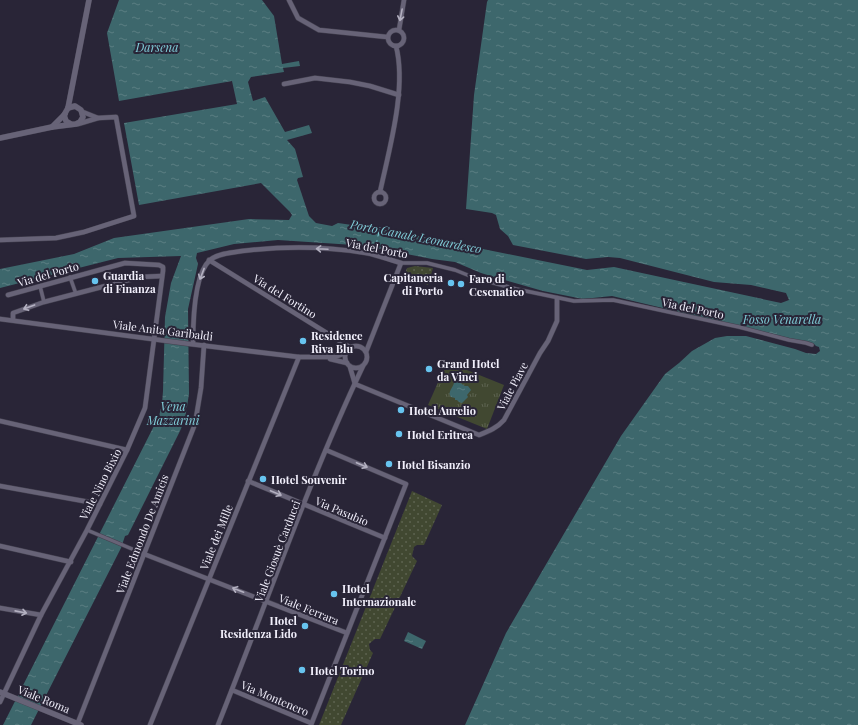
<svg xmlns="http://www.w3.org/2000/svg" width="858" height="725" viewBox="0 0 858 725" font-family="'Playfair Display',serif">
<style>
.grass{fill:url(#grass-tufts)}
.park{fill:url(#park-dots)}
.water{fill:url(#water-ripples)}
.lines{fill:none;stroke-linecap:round;stroke-linejoin:round}
.ferry{stroke:#80cdd8;stroke-width:1;stroke-dasharray:5 4;stroke-linecap:butt}
.pedestrian-casing{stroke:#43404f;stroke-width:4.5}
.minor-casing{stroke:#43404f;stroke-width:5.5}
.tertiary-casing{stroke:#43404f;stroke-width:6}
.pedestrian{stroke:#676377;stroke-width:3.5}
.minor{stroke:#676377;stroke-width:4.5}
.tertiary{stroke:#676377;stroke-width:5.5}
.oneway{stroke:#b3b0c0}
.poi-dot{fill:#67c4ef;stroke:#292537;stroke-width:1.5}
.labels{text-anchor:middle;dominant-baseline:central;stroke-width:4;stroke-linejoin:round;paint-order:stroke}
.street-label{font-size:11px;fill:#f1effb;stroke:#292537}
.poi-label{font-size:11px;font-weight:bold;fill:#f1effb;stroke:#292537;text-anchor:start}
.water-label{font-size:12px;font-style:italic;fill:#80cdd8;stroke:#292537}
</style>
<defs>
<pattern id="grass-tufts" width="24" height="20" patternUnits="userSpaceOnUse"><rect width="24" height="20" fill="#414831"/><path d="M3 7l-1-3M5 7V3M7 7l1-3M15 17l-1-3M17 17v-4M19 17l1-3" fill="none" stroke="#5d6350"/></pattern>
<pattern id="park-dots" width="8" height="8" patternUnits="userSpaceOnUse"><rect width="8" height="8" fill="#414831"/><path d="M2 2h.1M6 6h.1" fill="none" stroke="#5d6350" stroke-width="1.8" stroke-linecap="round"/></pattern>
<pattern id="water-ripples" width="26" height="14" patternUnits="userSpaceOnUse"><rect width="26" height="14" fill="#3d676c"/><path d="M2 4q2-2 4 0t4 0M15 11q2-2 4 0t4 0" fill="none" stroke="#5a7d82"/></pattern>
</defs>
<rect width="100%" height="100%" fill="#292537"/>
<polygon class="grass" points="447,362 504,385 487,429 428,405"/>
<g class="park">
<polygon points="415,266 433,268 428,285 404,276 407,268"/>
<polygon points="412,491 442,505 424,545 417,545 414,547 412,556 417,561 380,639 375,639 369,644 370,650 373,653 341,725 319,725"/>
</g>
<g class="water">
<polygon points="119,0 262,0 274,16 282,64 299,61 300,66 283,68 284,72 251,77 248,82 253,101 265,97 285,132 309,125 312,133 287,140 295,149 303,177 298,178 297,180 309,216 316,223 332,226 338,223 408,233 409,234 587,270 614,267 781,303 789,300 786,293 751,285 714,282 620,258 608,257 586,259 513,245 508,236 500,229 496,215 492,213 466,209 474,95 487,2 488,0 858,0 858,725 465,725 506,633 621,436 665,374 679,363 692,351 715,338 727,336 746,336 795,349 806,353 816,354 820,351 819,347 816,346 814,344 612,296 583,299 543,291 501,279 481,273 455,262 432,259 376,248 373,248 354,245 278,240 234,244 197,253 196,258 198,264 188,309 189,394 185,419 180,431 128,535 125,536 121,548 31,725 3,725 159,416 162,404 163,391 165,317 171,283 181,256 118,258 0,288 0,269 74,254 114,238 249,219 289,220 292,215 290,212 261,183 139,205 124,123 237,104 232,81 119,101 107,33"/>
<path d="M457 381 465 386H468L471 390 467 395 468 397 462 403 459 402 457 400H455V398L451 397C447 392 453 388 454 383Z"/>
<polygon points="408,632 426,641 422,649 404,641"/>
</g>
<g class="lines">
<polyline class="ferry" points="374,254 380,227"/>
<defs>
<g id="pedestrian">
<polyline points="401,263 427,263 455,270 475,278 516,289 574,301 613,300 739,327 789,340 806,343 812,345"/>
<polyline points="70,277 76,294"/>
<polyline points="40,286 44,302"/>
<polyline points="87,530 144,554"/>
</g>
<g id="minor">
<polyline points="289,0 298,18 319,30 387,37"/>
<circle cx="396" cy="38" r="8"/>
<polyline points="399,30 404,0"/>
<polyline points="284,84 315,78 350,82 370,86 399,95"/>
<polyline points="83,112 98,118"/>
<path d="M380 192C389 150 407 88 396 46"/>
<circle cx="380" cy="198" r="6"/>
<polyline points="0,240 56,238 84,232 134,216 116,117 98,118 78,124"/>
<polyline points="209,260 351,348"/>
<polyline points="0,319 190,344 299,357 335,357 346,353"/>
<polyline points="13,320 13,313 44,302 140,277 162,276"/>
<path d="M193 344C193 323 194 274 210 260 218 253 232 253 242 251 283 246 325 246 366 253 378 255 390 260 401 263L366 352"/>
<circle cx="356" cy="357" r="11"/>
<polyline points="330,359 347,363"/>
<polyline points="350,367 355,384"/>
<path d="M355 384 479 435C489 431 497 428 504 420L540 353 548 341 557 321V298"/>
<polyline points="0,421 127,450"/>
<polyline points="248,481 385,538"/>
<polyline points="0,486 100,504"/>
<polyline points="0,546 71,562"/>
<polyline points="144,554 347,633"/>
<polyline points="0,608 41,615"/>
<polyline points="232,690 311,723"/>
<polyline points="0,702 41,615 87,530 127,450 145,408 163,271 163,267 159,265 125,263 8,295"/>
<polyline points="77,725 195,424 201,388 204,345"/>
<polyline points="150,725 299,357"/>
<path d="M218 725C266 605 308 482 363 366"/>
<polyline points="311,725 406,484 326,450"/>
</g>
<g id="tertiary">
<polyline points="71,124 66,121 64,115 68,108 89,0"/>
<polyline points="52,127 65,114"/>
<polyline points="0,138 52,127 76,124 80,122 83,117 81,110 75,106 68,108"/>
<polyline points="0,692 81,725"/>
</g>
</defs>
<use href="#pedestrian" class="pedestrian-casing"/>
<use href="#minor" class="minor-casing"/>
<use href="#tertiary" class="tertiary-casing"/>
<use href="#pedestrian" class="pedestrian"/>
<use href="#minor" class="minor"/>
<use href="#tertiary" class="tertiary"/>
</g>
<defs><path id="oneway-shaft" d="M-6 0H5M1.5-3L5.5 0L1.5 3" fill="none" stroke-width="1.6" stroke-linecap="round" stroke-linejoin="round"/></defs>
<g class="oneway">
<use href="#oneway-shaft" transform="translate(401 15) rotate(101)"/>
<use href="#oneway-shaft" transform="translate(322 249) rotate(-177)"/>
<use href="#oneway-shaft" transform="translate(202 274) rotate(111)"/>
<use href="#oneway-shaft" transform="translate(29 307) rotate(160)"/>
<use href="#oneway-shaft" transform="translate(362 465) rotate(23)"/>
<use href="#oneway-shaft" transform="translate(276 493) rotate(23)"/>
<use href="#oneway-shaft" transform="translate(238 590) rotate(-159)"/>
<use href="#oneway-shaft" transform="translate(21 612) rotate(11)"/>
</g>
<g class="poi-dot">
<circle cx="95" cy="281" r="4"/>
<circle cx="451" cy="283" r="4"/>
<circle cx="461" cy="284" r="4"/>
<circle cx="303" cy="341" r="4"/>
<circle cx="429" cy="369" r="4"/>
<circle cx="401" cy="410" r="4"/>
<circle cx="399" cy="434" r="4"/>
<circle cx="389" cy="464" r="4"/>
<circle cx="263" cy="479" r="4"/>
<circle cx="334" cy="594" r="4"/>
<circle cx="305" cy="626" r="4"/>
<circle cx="302" cy="670" r="4"/>
</g>
<g class="labels">
<g class="street-label">
<text transform="translate(377 248) rotate(11)">Via del Porto</text>
<text transform="translate(48 274) rotate(-16)">Via del Porto</text>
<text transform="translate(285 296) rotate(32)">Via del Fortino</text>
<text transform="translate(693 308) rotate(12)">Via del Porto</text>
<text transform="translate(163 330) rotate(7)">Viale Anita Garibaldi</text>
<text transform="translate(512 386) rotate(-62)">Viale Piave</text>
<text transform="translate(100 484) rotate(-63)">Viale Nino Bixio</text>
<text transform="translate(342 511) rotate(23)">Via Pasubio</text>
<text transform="translate(142 534) rotate(-69)">Viale Edmondo De Amicis</text>
<text transform="translate(216 537) rotate(-68)">Viale dei Mille</text>
<text transform="translate(277 551) rotate(-69)">Viale Giosuè Carducci</text>
<text transform="translate(309 609) rotate(22)">Viale Ferrara</text>
<text transform="translate(275 698) rotate(23)">Via Montenero</text>
<text transform="translate(44 699) rotate(22)">Viale Roma</text>
</g>
<g class="poi-label">
<text x="103" y="275">Guardia<tspan x="103" dy="13">di Finanza</tspan></text>
<text x="443" y="277" text-anchor="end">Capitaneria<tspan x="443" dy="13">di Porto</tspan></text>
<text x="469" y="278">Faro di<tspan x="469" dy="13">Cesenatico</tspan></text>
<text x="311" y="335">Residence<tspan x="311" dy="13">Riva Blu</tspan></text>
<text x="437" y="363">Grand Hotel<tspan x="437" dy="13">da Vinci</tspan></text>
<text x="409" y="410">Hotel Aurelio</text>
<text x="407" y="434">Hotel Eritrea</text>
<text x="397" y="464">Hotel Bisanzio</text>
<text x="271" y="479">Hotel Souvenir</text>
<text x="342" y="588">Hotel<tspan x="342" dy="13">Internazionale</tspan></text>
<text x="297" y="620" text-anchor="end">Hotel<tspan x="297" dy="13">Residenza Lido</tspan></text>
<text x="310" y="670">Hotel Torino</text>
</g>
<g class="water-label">
<text x="157" y="47">Darsena</text>
<text transform="translate(416 236) rotate(11)">Porto Canale Leonardesco</text>
<text x="782" y="319">Fosso Venarella</text>
<text x="173" y="406">Vena<tspan x="173" dy="14">Mazzarini</tspan></text>
</g>
</g>
</svg>
